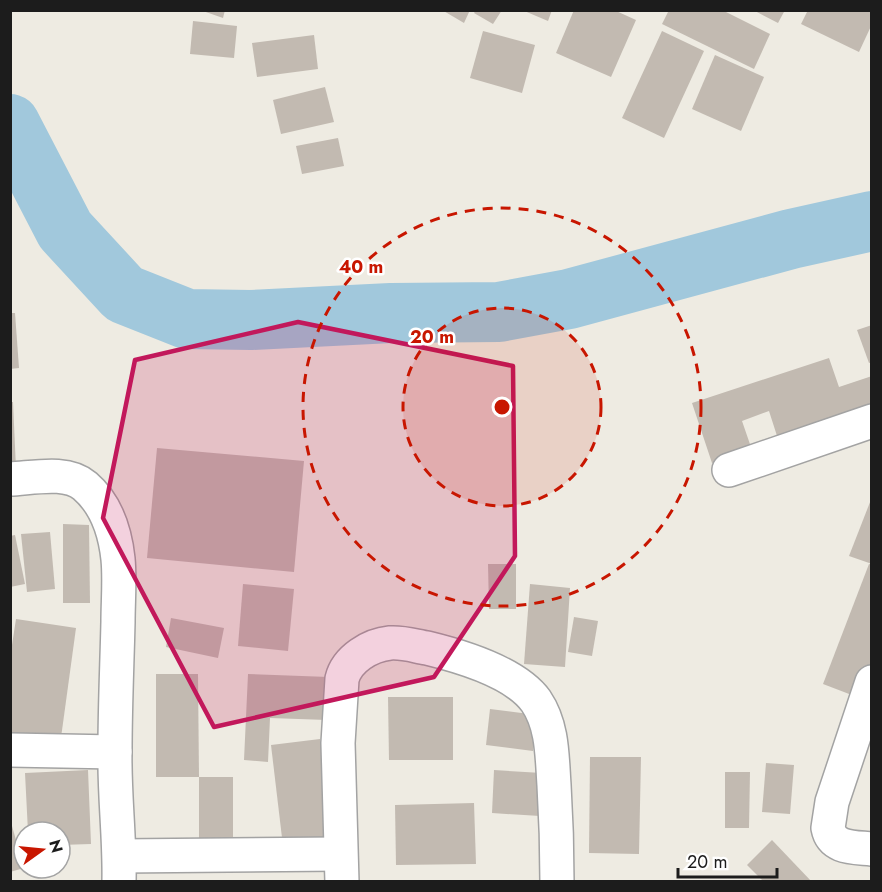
<svg xmlns="http://www.w3.org/2000/svg" width="882" height="892" viewBox="0 0 882 892" font-family="Jost,sans-serif">
<style>
.lines{fill:none;stroke-linecap:round;stroke-linejoin:round}
.river{stroke:#a1c8dc;stroke-width:60}
.building{fill:#c2bab1}
.minor-casing{stroke:#a3a3a3;stroke-width:36}
.minor{stroke:#fff;stroke-width:33}
.marked{fill:#c2185b;fill-opacity:0.2;stroke:#c2185b;stroke-width:4.5;stroke-linejoin:round}
.ring{fill:none;stroke:#c81600;stroke-width:3;stroke-dasharray:10 8}
.centre{fill:#c81600;stroke:#fff;stroke-width:3}
.ring-label{font-size:18px;text-anchor:middle;font-weight:bold;fill:#c81600;stroke:#fff;stroke-width:5;stroke-linejoin:round;paint-order:stroke}
</style>
<rect width="100%" height="100%" fill="#eeebe2"/>
<g class="lines">
<polyline class="river" points="10,124 65,230 124,294 187,319 251,320 391,313 499,312 569,299 791,239 872,221"/>
</g>
<g class="building">
<polygon points="200,10 225,10 223,18"/>
<polygon points="442,10 470,10 464,23"/>
<polygon points="476,10 502,10 493,24 474,13"/>
<polygon points="522,10 552,10 548,21"/>
<polygon points="574,10 614,10 636,20 611,77 556,53"/>
<polygon points="669,10 722,10 770,34 754,69 662,24"/>
<polygon points="753,10 785,10 778,23"/>
<polygon points="808,10 872,10 872,24 859,52 801,24"/>
<polygon points="193,21 237,26 234,58 190,54"/>
<polygon points="483,31 535,45 522,93 470,78"/>
<polygon points="662,31 704,51 664,138 622,118"/>
<polygon points="314,35 318,69 257,77 252,43"/>
<polygon points="715,55 764,77 741,131 692,109"/>
<polygon points="325,87 334,122 281,134 273,100"/>
<polygon points="338,138 344,166 302,174 296,146"/>
<polygon points="10,313 15,313 19,368 10,369"/>
<polygon points="872,325 872,362 869,363 857,330"/>
<polygon points="829,358 839,387 872,376 872,407 778,439 769,411 742,421 752,450 712,463 692,403"/>
<polygon points="10,402 13,402 16,469 10,470"/>
<polygon points="157,448 304,461 294,572 147,558"/>
<polygon points="872,497 872,564 849,556"/>
<polygon points="63,524 89,525 90,603 63,603"/>
<polygon points="50,532 55,589 27,592 21,534"/>
<polygon points="15,535 25,584 10,587 10,536"/>
<polygon points="488,564 516,564 516,609 489,609"/>
<polygon points="869,564 872,565 872,661 857,697 823,684"/>
<polygon points="243,584 294,589 288,651 238,646"/>
<polygon points="530,584 570,588 565,667 524,664"/>
<polygon points="574,617 598,621 592,656 568,652"/>
<polygon points="171,618 224,628 218,658 166,647"/>
<polygon points="16,619 76,628 60,745 10,738 10,658"/>
<polygon points="156,674 198,674 199,777 156,777"/>
<polygon points="248,674 329,677 327,720 270,718 268,762 244,760"/>
<polygon points="388,697 453,697 453,760 389,760"/>
<polygon points="490,709 537,715 533,751 486,745"/>
<polygon points="320,739 332,841 283,846 271,745"/>
<polygon points="590,757 641,757 639,854 589,853"/>
<polygon points="766,763 794,765 790,814 762,812"/>
<polygon points="88,770 91,844 60,845 60,832 28,832 25,773"/>
<polygon points="494,770 542,773 540,816 492,813"/>
<polygon points="725,772 750,772 749,828 725,828"/>
<rect x="199" y="777" width="34" height="68"/>
<polygon points="474,803 476,864 396,865 395,805"/>
<polygon points="10,819 24,868 10,872"/>
<polygon points="772,840 812,882 764,882 747,865"/>
</g>
<g class="lines">
<defs>
<g id="minor">
<polyline points="729,470 872,421"/>
<path d="M10 479C33 478 67 470 85 486 106 504 115 531 118 559 120 579 118 602 118 622 117 665 115 707 115 750 114 794 120 838 119 882"/>
<path d="M872 682 832 802 828 828C832 849 854 847 872 849"/>
<polyline points="10,750 115,752"/>
<polyline points="120,856 340,854"/>
<path d="M342 882 338 743 342 679C347 659 370 645 390 643 403 642 415 646 427 648 460 656 515 672 536 701 553 726 552 757 554 785 556 817 557 849 557 882"/>
</g>
</defs>
<use href="#minor" class="minor-casing"/>
<use href="#minor" class="minor"/>
</g>
<path class="marked" d="M298 322 513 366 515 556 434 677 214 727 103 518 135 360Z"/>
<circle cx="502" cy="407" r="99" fill="#c81600" fill-opacity=".12"/>
<g class="ring">
<circle cx="502" cy="407" r="99"/>
<circle cx="502" cy="407" r="199"/>
</g>
<circle cx="502" cy="407" r="9" class="centre"/>
<g class="ring-label">
<text x="361" y="273">40 m</text>
<text x="432" y="343">20 m</text>
</g>
<rect width="882" height="892" fill="none" stroke="#1c1c1c" stroke-width="24"/>
<g transform="translate(42 850) rotate(75)"><circle r="28" fill="#ffffff" stroke="#a4a4a4" stroke-width="1.5"/>
<path d="M0-4.5L10 22L0 15L-10 22Z" fill="#c81600"/>
<text y="-9" font-size="16" font-weight="bold" text-anchor="middle" fill="#1c1c1c">N</text>
</g>
<path d="M678 868v9h99v-9" fill="none" stroke="#1c1c1c" stroke-width="3"/>
<text x="687" y="868" font-size="18" fill="#1c1c1c" stroke="#ffffff" stroke-width="4.5" paint-order="stroke">20 m</text>
</svg>
